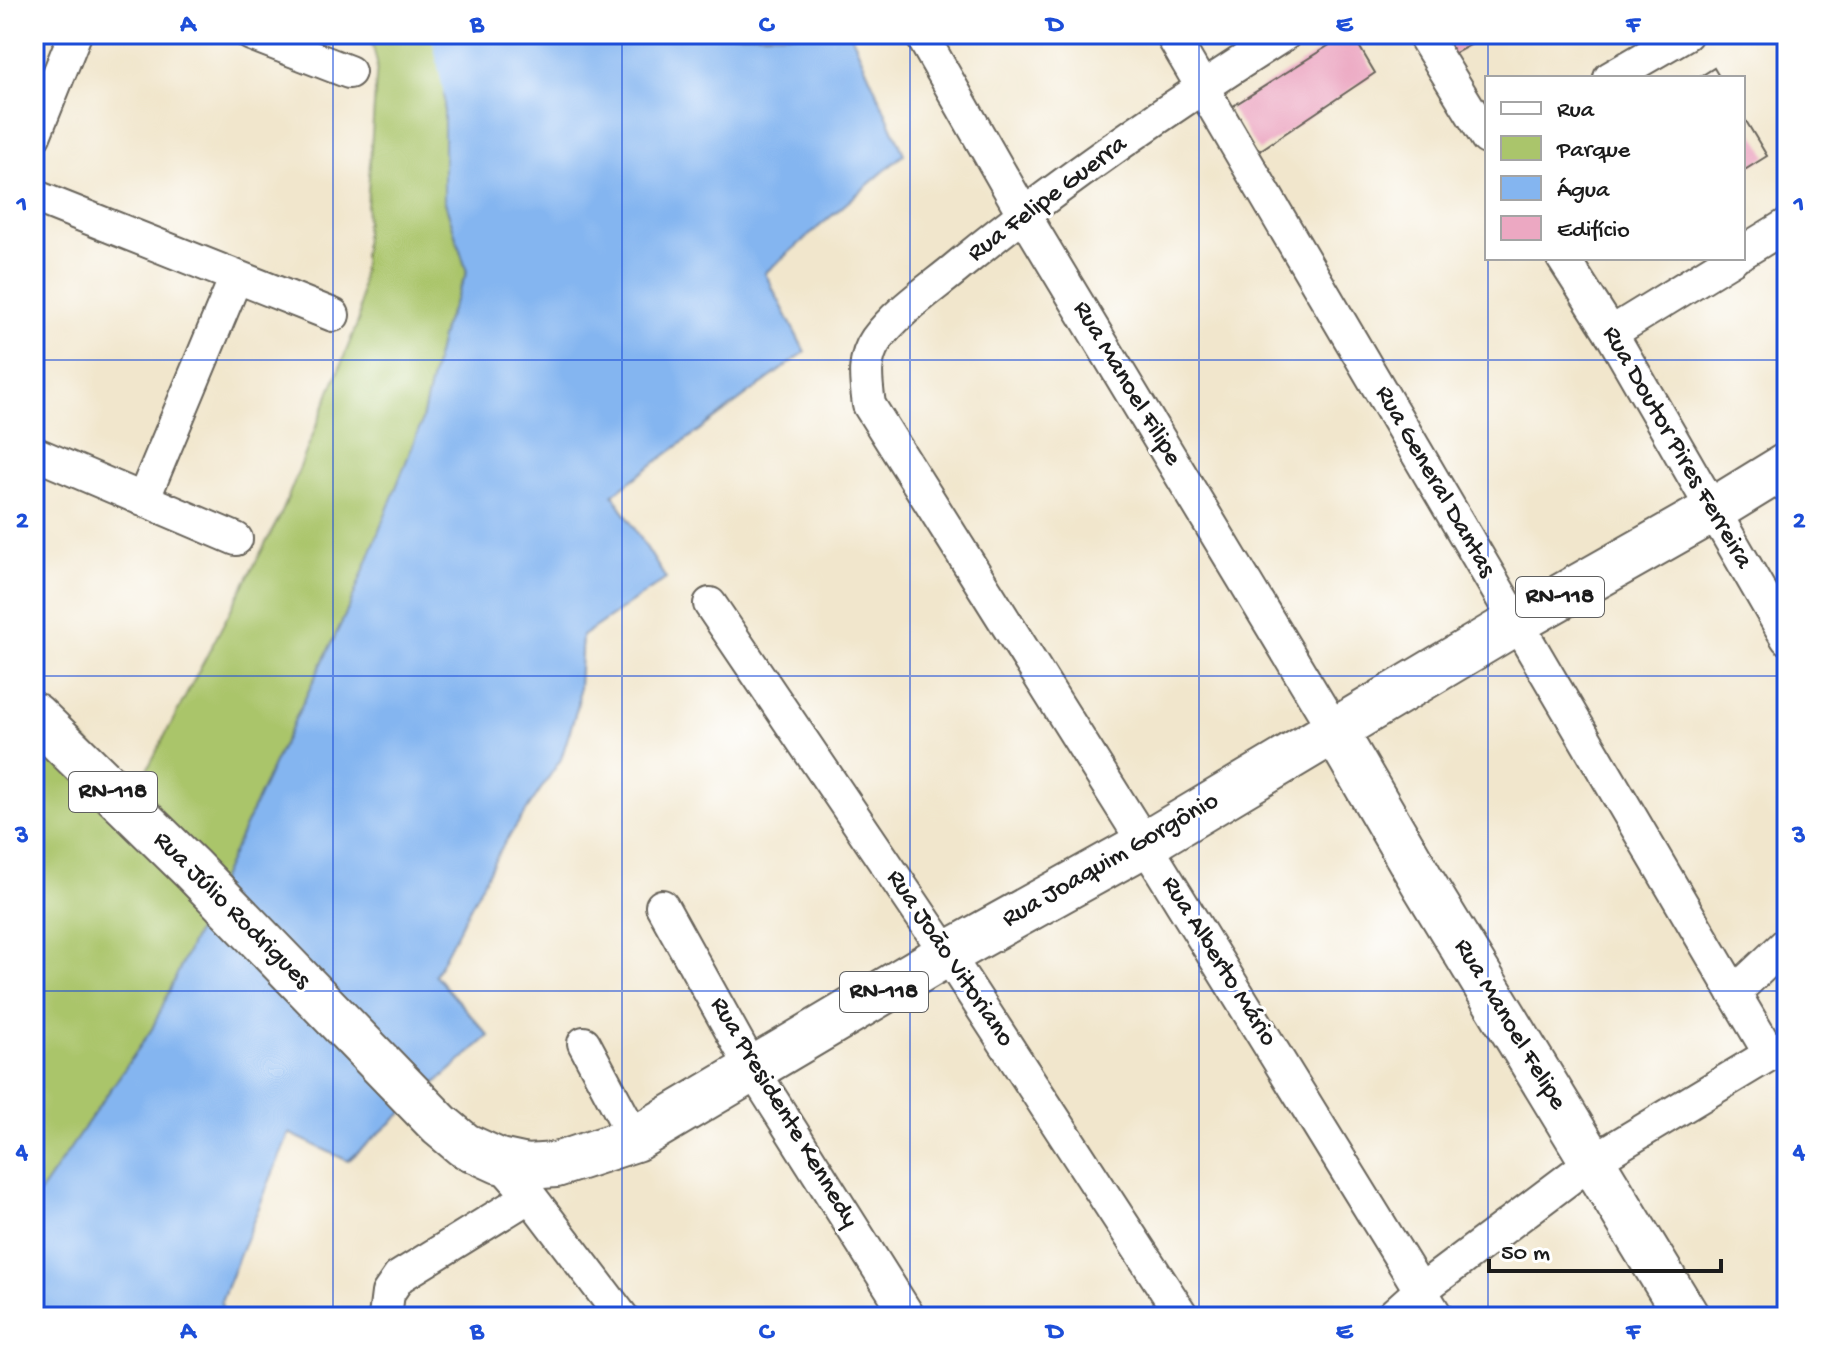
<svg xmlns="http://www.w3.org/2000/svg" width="1821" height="1351" viewBox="0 0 1821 1351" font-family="'Gochi Hand',sans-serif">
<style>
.green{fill:#aac56b;stroke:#637044;stroke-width:2}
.water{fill:#84b5f0;stroke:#506886;stroke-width:2}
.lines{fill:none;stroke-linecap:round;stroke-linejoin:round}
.river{stroke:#84b5f0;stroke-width:56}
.building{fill:#eca8c2}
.minor-casing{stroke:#67635a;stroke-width:36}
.secondary-casing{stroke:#67635a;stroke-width:48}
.primary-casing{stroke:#67635a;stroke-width:48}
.minor{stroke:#fff;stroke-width:32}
.secondary{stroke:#fff;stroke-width:44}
.primary{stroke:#fff;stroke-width:44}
.grid{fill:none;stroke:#1d4ed8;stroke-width:2;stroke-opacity:0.55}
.labels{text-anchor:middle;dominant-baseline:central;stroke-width:6;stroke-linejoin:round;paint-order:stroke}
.shield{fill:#fff;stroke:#606060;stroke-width:2}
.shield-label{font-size:24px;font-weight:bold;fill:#1c1c1c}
.street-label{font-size:26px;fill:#1c1c1c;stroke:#fff}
.neatline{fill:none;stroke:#1d4ed8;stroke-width:3}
.grid-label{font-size:26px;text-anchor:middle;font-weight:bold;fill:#1d4ed8}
</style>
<rect width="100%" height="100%" fill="#fff"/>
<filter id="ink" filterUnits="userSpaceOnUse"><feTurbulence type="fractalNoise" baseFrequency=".0125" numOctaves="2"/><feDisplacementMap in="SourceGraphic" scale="16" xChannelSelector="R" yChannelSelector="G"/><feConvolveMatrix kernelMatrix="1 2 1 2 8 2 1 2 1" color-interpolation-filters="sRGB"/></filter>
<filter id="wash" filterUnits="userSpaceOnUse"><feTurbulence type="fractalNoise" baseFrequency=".006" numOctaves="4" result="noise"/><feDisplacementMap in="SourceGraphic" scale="32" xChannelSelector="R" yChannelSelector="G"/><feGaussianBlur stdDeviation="1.8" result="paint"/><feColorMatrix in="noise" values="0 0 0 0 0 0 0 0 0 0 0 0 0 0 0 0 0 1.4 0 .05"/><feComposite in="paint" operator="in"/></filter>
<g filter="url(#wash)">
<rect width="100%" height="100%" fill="#f1e6cc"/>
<polygon class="green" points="370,34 475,34 444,93 444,199 467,272 443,329 421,424 350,605 274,763 152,1029 34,1201 34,694 138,787 282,512 359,319 377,63"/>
<polygon class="water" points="475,34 851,34 904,154 765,273 805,352 613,494 666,579 582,636 578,705 561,759 500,850 435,975 489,1036 348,1161 289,1133 221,1301 224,1317 34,1317 34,1201 152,1029 274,763 350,605 421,424 443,329 467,272 444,199 444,93"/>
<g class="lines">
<polyline class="river" points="460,34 480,130"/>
</g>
<g id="blocks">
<g class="building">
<polygon points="1347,34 1352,34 1375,73 1259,151 1230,108"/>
<polygon points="1437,34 1490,34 1450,56"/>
<polygon points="1714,68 1720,78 1698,78"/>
<polygon points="1743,116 1767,156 1743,171"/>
</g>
</g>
</g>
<g filter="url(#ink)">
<use href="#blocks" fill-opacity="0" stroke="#67635a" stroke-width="2"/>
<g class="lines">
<defs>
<g id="minor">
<polyline points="251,34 349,72"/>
<polyline points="921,34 1023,213 1335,731"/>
<polyline points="1171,34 1770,1054"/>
<path d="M1285 34C1173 105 1064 179 962 263 934 287 898 310 876 340 862 360 866 382 869 405L1145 844 1437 1317"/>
<polyline points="1423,34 1487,138"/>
<polyline points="1610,78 1686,34"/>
<polyline points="34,136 75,34"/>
<polyline points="34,196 333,315"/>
<polyline points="1743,252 1787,225"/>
<polyline points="1563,258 1611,333 1787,638"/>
<polyline points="1611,333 1733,258"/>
<polyline points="34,453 236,539"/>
<polyline points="143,500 236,277"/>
<polyline points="710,604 947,954 1183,1317"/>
<polyline points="662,906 753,1070 909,1317"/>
<polyline points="1734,993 1787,943"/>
<polyline points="584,1043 635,1139"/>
<polyline points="499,1161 530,1196 622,1317"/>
<polyline points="385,1317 388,1293 399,1277 530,1196"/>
<polyline points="1391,1317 1421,1290 1591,1162 1787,1044"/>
</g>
<polyline id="secondary" points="1335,731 1425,886 1687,1317"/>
<polyline id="primary" points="34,715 192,869 440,1125 464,1145 499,1161 527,1167 556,1165 635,1139 947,954 1145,844 1516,622 1712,511 1787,465"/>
</defs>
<use href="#minor" class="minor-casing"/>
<use href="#secondary" class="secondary-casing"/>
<use href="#primary" class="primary-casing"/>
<use href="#minor" class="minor"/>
<use href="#secondary" class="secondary"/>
<use href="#primary" class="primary"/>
</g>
</g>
<path class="grid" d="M333 34V1317M622 34V1317M910 34V1317M1199 34V1317M1488 34V78M1488 258V1317M34 360H1787M34 676H1787M34 991H1787"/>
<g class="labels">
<g class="shield">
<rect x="1516" y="577" width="88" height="40" rx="6"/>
<rect x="69" y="772" width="88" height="40" rx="6"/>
<rect x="840" y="972" width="88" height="40" rx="6"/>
</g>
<g class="shield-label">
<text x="1560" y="597">RN-118</text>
<text x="113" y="792">RN-118</text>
<text x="884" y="992">RN-118</text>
</g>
<g class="street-label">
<text transform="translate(1048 200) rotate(-37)">Rua Felipe Guerra</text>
<text transform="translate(1126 384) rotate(59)">Rua Manoel Filipe</text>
<text transform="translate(1676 448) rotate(60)">Rua Doutor Pires Ferreira</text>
<text transform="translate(1434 482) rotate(60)">Rua General Dantas</text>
<text transform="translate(1111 861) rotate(-30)">Rua Joaquim Gorgônio</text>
<text transform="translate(231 911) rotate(45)">Rua Júlio Rodrigues</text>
<text transform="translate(949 959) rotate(56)">Rua João Vitoriano</text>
<text transform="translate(1218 962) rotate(58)">Rua Alberto Mário</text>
<text transform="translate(1509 1025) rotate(59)">Rua Manoel Felipe</text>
<text transform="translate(783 1113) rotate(59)">Rua Presidente Kennedy</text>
</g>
</g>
<rect width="1821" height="1351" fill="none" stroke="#fff" stroke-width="88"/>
<rect x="1485" y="76" width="260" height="184" fill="#ffffff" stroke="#a4a4a4" stroke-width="2"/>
<rect x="1501" y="102" width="40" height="12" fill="#ffffff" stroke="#a4a4a4" stroke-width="2"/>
<text x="1557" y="116" font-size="24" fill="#1c1c1c">Rua</text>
<rect x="1501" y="136" width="40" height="24" fill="#aac56b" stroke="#a4a4a4" stroke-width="2"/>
<text x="1557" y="156" font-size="24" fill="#1c1c1c">Parque</text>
<rect x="1501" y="176" width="40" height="24" fill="#84b5f0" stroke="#a4a4a4" stroke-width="2"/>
<text x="1557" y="196" font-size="24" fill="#1c1c1c">Água</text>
<rect x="1501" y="216" width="40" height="24" fill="#eca8c2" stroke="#a4a4a4" stroke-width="2"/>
<text x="1557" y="236" font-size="24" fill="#1c1c1c">Edifício</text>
<path d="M1489 1259v12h232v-12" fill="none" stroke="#1c1c1c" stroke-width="4"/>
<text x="1501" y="1259" font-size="24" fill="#1c1c1c" stroke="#ffffff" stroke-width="6" paint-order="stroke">50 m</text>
<rect x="44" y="44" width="1733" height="1263" class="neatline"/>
<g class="grid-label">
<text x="188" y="31">A</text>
<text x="477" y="31">B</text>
<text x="766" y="31">C</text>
<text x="1055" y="31">D</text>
<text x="1344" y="31">E</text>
<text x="1633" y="31">F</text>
<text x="22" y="211">1</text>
<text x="1799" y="211">1</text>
<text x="22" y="527">2</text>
<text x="1799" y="527">2</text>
<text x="22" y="842">3</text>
<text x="1799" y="842">3</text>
<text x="22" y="1158">4</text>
<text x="1799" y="1158">4</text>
<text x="188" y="1338">A</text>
<text x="477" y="1338">B</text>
<text x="766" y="1338">C</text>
<text x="1055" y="1338">D</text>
<text x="1344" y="1338">E</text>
<text x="1633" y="1338">F</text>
</g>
</svg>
